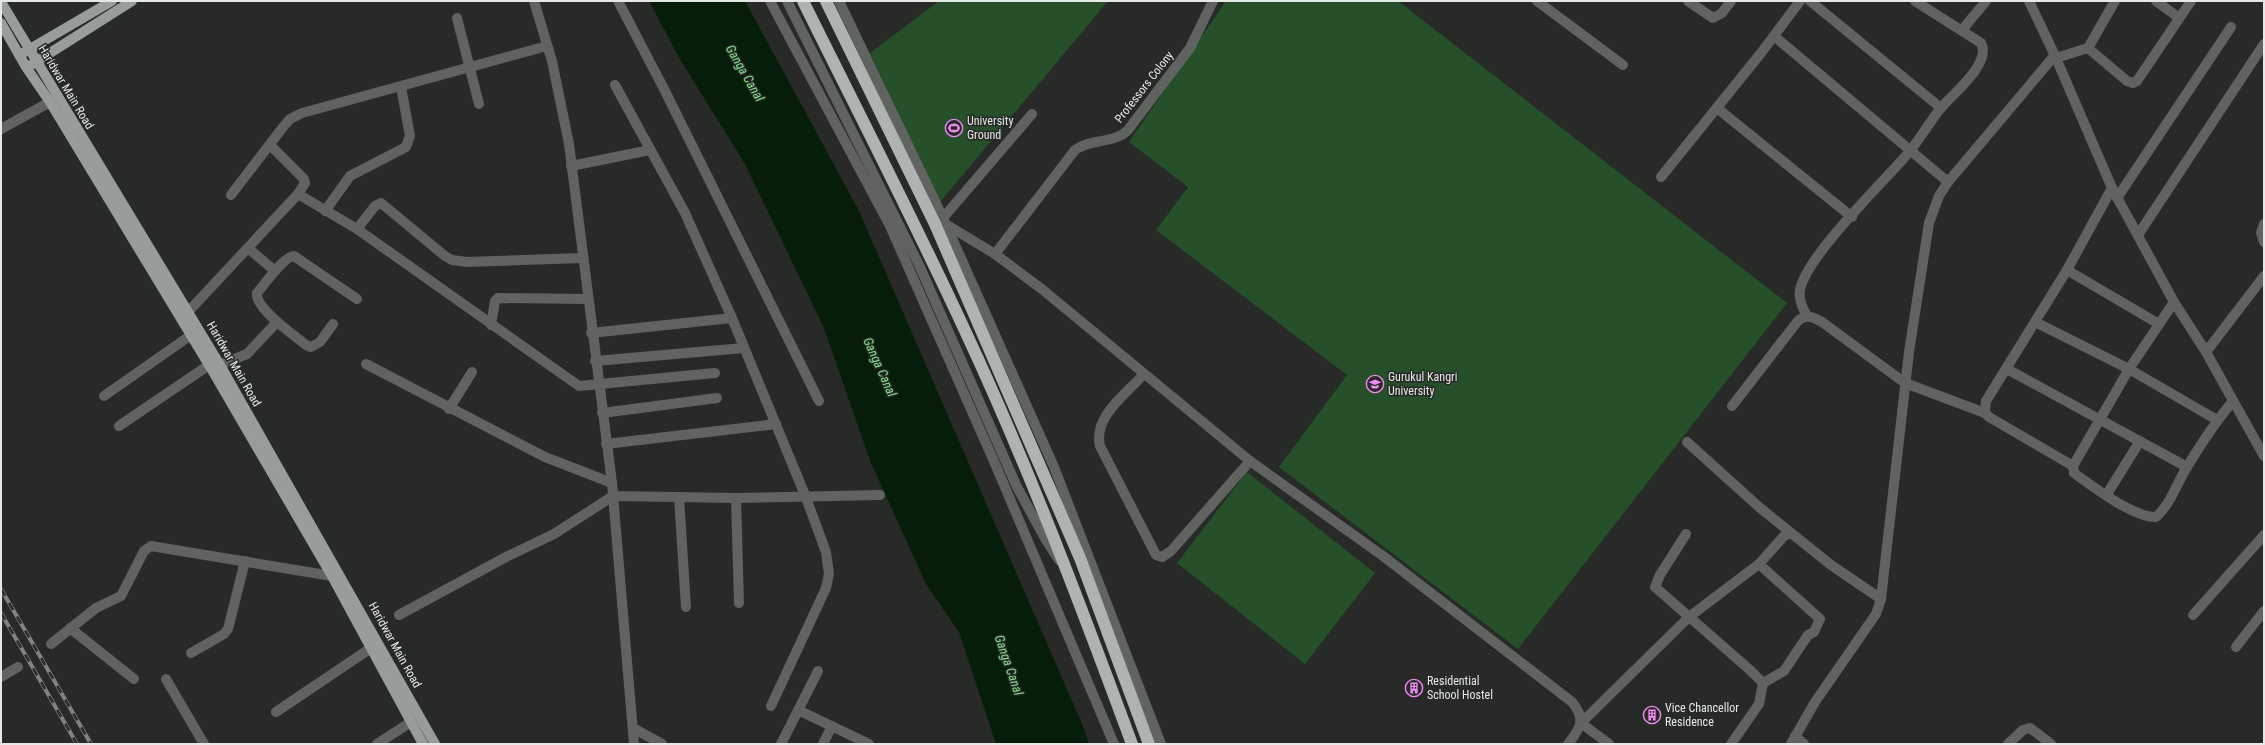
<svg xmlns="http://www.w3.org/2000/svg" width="2265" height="745" viewBox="0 0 2265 745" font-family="'Roboto Condensed',sans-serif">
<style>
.green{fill:#25502a}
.water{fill:#061d09}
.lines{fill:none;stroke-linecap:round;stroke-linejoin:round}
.minor{stroke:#616361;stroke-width:10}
.major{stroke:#999d99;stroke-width:10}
.highway{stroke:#afb3af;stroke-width:12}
.rail-casing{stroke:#818381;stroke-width:4}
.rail{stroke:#272a27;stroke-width:2.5;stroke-dasharray:8;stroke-linecap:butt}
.labels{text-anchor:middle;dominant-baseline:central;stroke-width:3;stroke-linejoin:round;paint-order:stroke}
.street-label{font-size:12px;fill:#e6e8e6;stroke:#272a27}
.poi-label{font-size:12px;fill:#e6e8e6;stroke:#272a27;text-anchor:start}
.water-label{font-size:13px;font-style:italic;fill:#7fe289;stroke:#272a27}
</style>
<rect width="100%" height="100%" fill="#272a27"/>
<g class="green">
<polygon points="939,1 1108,1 940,202 870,53"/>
<polygon points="1226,1 1398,1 1787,303 1518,649 1279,467 1347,375 1156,230 1188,187 1129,142"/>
<polygon points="1247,472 1375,573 1305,664 1177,563"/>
</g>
<polygon class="water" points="649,1 745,1 859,211 1082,724 1089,744 996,744 959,632 926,584 871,463 823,326 745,164 681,61"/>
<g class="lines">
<g class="minor">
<polyline points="534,1 552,61 569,144 612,483 634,744"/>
<polyline points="618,1 663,87 819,401"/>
<polyline points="770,1 890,226 993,459 1114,744"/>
<polyline points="787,1 920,267 1017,487 1046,540 1059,560"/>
<polyline points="839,1 943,218 1054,467 1161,744"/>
<polyline points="1537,1 1623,65"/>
<polyline points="1688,1 1713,18 1722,13 1731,1"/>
<polyline points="1810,1 1941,108"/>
<polyline points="2029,1 2056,58 2112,188 2174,302 2206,352 2264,456"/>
<polyline points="2115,1 2088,48 2127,81 2133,83 2137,81 2191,1"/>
<polyline points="2156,1 2178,17"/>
<polyline points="457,18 479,104"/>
<polyline points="1962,30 1986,1"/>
<polyline points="1774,36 1948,182"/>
<polyline points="2056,58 2088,48"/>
<polyline points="615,85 685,213 732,318 805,495 826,552 829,574 826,588 771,706"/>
<polyline points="1717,108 1852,217"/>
<polyline points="1,129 50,102"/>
<polyline points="571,166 650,150"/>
<polyline points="1661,177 1761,53 1800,1"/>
<polyline points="298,194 357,229 579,386 715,373"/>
<polyline points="231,195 283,127 290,119 302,113 547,46"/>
<polyline points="2117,198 2231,27"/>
<polyline points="325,211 350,176 406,147 410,136 401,87"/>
<polyline points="943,218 1032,114"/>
<polyline points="2264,224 2261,233 2264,242"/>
<path d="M947 225 995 254 1043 290 1250 461 1383 556 1572 702C1586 719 1581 728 1568 744"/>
<polyline points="357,229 375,206 381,203 445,256 452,260 467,262 582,258"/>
<polyline points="2138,235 2264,44"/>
<polyline points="248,248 275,271"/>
<path d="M995 254 1075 150C1091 138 1114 144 1128 130L1190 48 1213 1"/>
<polyline points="2067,270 2112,188"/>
<path d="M2174 302 2129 369 2073 466 2074 473C2092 486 2134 518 2156 517 2170 505 2177 483 2187 467 2201 444 2216 421 2233 401"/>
<polyline points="188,312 298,194 305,183 304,179 270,145"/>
<path d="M1807 316C1803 309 1798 299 1800 290 1806 256 1885 181 1910 151 1921 137 1930 122 1940 109 1952 94 1992 64 1981 43L1915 1"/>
<polyline points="2035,322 2129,369 2217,420"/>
<path d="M333 324 320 342 311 347 306 345C294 335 255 309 257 293 265 284 283 257 294 256L357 299"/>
<polyline points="491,325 495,301 498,298 587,299"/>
<polyline points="591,333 732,318"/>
<polyline points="2206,352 2264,276"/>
<polyline points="595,361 744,348"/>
<polyline points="366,364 545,457 612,483"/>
<polyline points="220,365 247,354 277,322"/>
<polyline points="2007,369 2187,467"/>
<path d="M1143 375C1125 395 1093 417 1100 446L1156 555 1162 557 1171 551 1250 461"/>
<polyline points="104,396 191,335"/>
<path d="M1732 406 1797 322C1805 313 1813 317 1822 322L1905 383 1985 413"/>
<polyline points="449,409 472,372"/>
<polyline points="602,413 717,398"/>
<polyline points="119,426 209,365"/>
<polyline points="1687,442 1759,507 1831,565 1881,599"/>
<polyline points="606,444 776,424"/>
<polyline points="2073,466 1989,417 1985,413 1986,401 2067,270 2159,324"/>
<polyline points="2107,494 2140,441"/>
<polyline points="679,497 686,607"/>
<polyline points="736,498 739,603"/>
<polyline points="1686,534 1660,575 1655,587 1750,670 1763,683"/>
<polyline points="399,615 506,557 554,534 613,496 736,498 880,495"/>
<polyline points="2193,615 2264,535"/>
<polyline points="70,628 134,679"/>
<polyline points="51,644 96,608 121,596 144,551 151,546 332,576"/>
<polyline points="2236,647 2264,611"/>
<polyline points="191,653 224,634 228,629 245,561"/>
<polyline points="1,677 18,667"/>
<polyline points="166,679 204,744"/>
<polyline points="798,710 869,744"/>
<polyline points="276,712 371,648"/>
<polyline points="633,728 662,744"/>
<polyline points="1795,736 1804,744"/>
<polyline points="377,744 411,722"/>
<polyline points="781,744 818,671"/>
<polyline points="823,744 832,726"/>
<polyline points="1609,744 1581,723 1689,617 1759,564 1784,536 1791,533"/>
<polyline points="1731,744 1759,704 1763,683 1784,671 1808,635 1814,632 1820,619 1759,564"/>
<polyline points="1791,744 1815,702 1876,614 1881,599 1909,352 1929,223 1939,196 1948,182 2055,55"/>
<polyline points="2008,744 2023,730 2030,728 2051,744"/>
</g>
<g class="major">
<polyline points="1,2 220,365 435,744"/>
<polyline points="1,23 26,67 50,102 212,370 332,576 423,744"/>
<polyline points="23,53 112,1"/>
<polyline points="31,65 132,1"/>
</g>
<g class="highway">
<path d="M803 1C858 112 915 222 967 335 1029 468 1081 606 1132 744"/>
<polyline points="826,1 935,224 1080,558 1149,744"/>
</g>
<defs>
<g id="rail">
<polyline points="1,589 91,744"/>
<polyline points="1,613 77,744"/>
</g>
</defs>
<use href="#rail" class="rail-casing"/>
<use href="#rail" class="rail"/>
</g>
<defs>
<symbol id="stadium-ring" viewBox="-11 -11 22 22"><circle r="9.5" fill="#272a27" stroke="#f18af4" stroke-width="1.5"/><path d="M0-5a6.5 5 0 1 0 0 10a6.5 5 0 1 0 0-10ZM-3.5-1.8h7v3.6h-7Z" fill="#f18af4"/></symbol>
<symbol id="university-ring" viewBox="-11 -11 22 22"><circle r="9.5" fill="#272a27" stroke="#f18af4" stroke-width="1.5"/><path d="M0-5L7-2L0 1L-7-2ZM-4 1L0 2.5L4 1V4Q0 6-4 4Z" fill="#f18af4"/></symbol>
<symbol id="building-ring" viewBox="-11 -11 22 22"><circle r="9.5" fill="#272a27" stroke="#f18af4" stroke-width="1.5"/><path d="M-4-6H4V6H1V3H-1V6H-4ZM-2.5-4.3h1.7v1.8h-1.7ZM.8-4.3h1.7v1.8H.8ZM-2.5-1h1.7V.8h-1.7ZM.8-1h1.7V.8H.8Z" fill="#f18af4"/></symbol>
</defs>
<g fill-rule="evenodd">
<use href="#stadium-ring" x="944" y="118" width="20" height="20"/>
<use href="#university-ring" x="1365" y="374" width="20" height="20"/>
<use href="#building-ring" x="1404" y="678" width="20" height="20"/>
<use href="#building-ring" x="1642" y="705" width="20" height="20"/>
</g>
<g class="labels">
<g class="street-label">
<text transform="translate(66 87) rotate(59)">Haridwar Main Road</text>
<text transform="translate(1144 87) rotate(-52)">Professors Colony</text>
<text transform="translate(234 364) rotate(60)">Haridwar Main Road</text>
<text transform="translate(395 645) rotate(61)">Haridwar Main Road</text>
</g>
<g class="poi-label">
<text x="967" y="121">University<tspan x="967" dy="14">Ground</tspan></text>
<text x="1388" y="377">Gurukul Kangri<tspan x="1388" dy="14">University</tspan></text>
<text x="1427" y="681">Residential<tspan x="1427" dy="14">School Hostel</tspan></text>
<text x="1665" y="708">Vice Chancellor<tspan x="1665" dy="14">Residence</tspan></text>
</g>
<g class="water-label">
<text transform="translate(745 73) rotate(60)">Ganga Canal</text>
<text transform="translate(880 367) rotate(66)">Ganga Canal</text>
<text transform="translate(1009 665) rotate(71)">Ganga Canal</text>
</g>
</g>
<rect width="2265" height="745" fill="none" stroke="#e6e8e6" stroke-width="4"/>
</svg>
